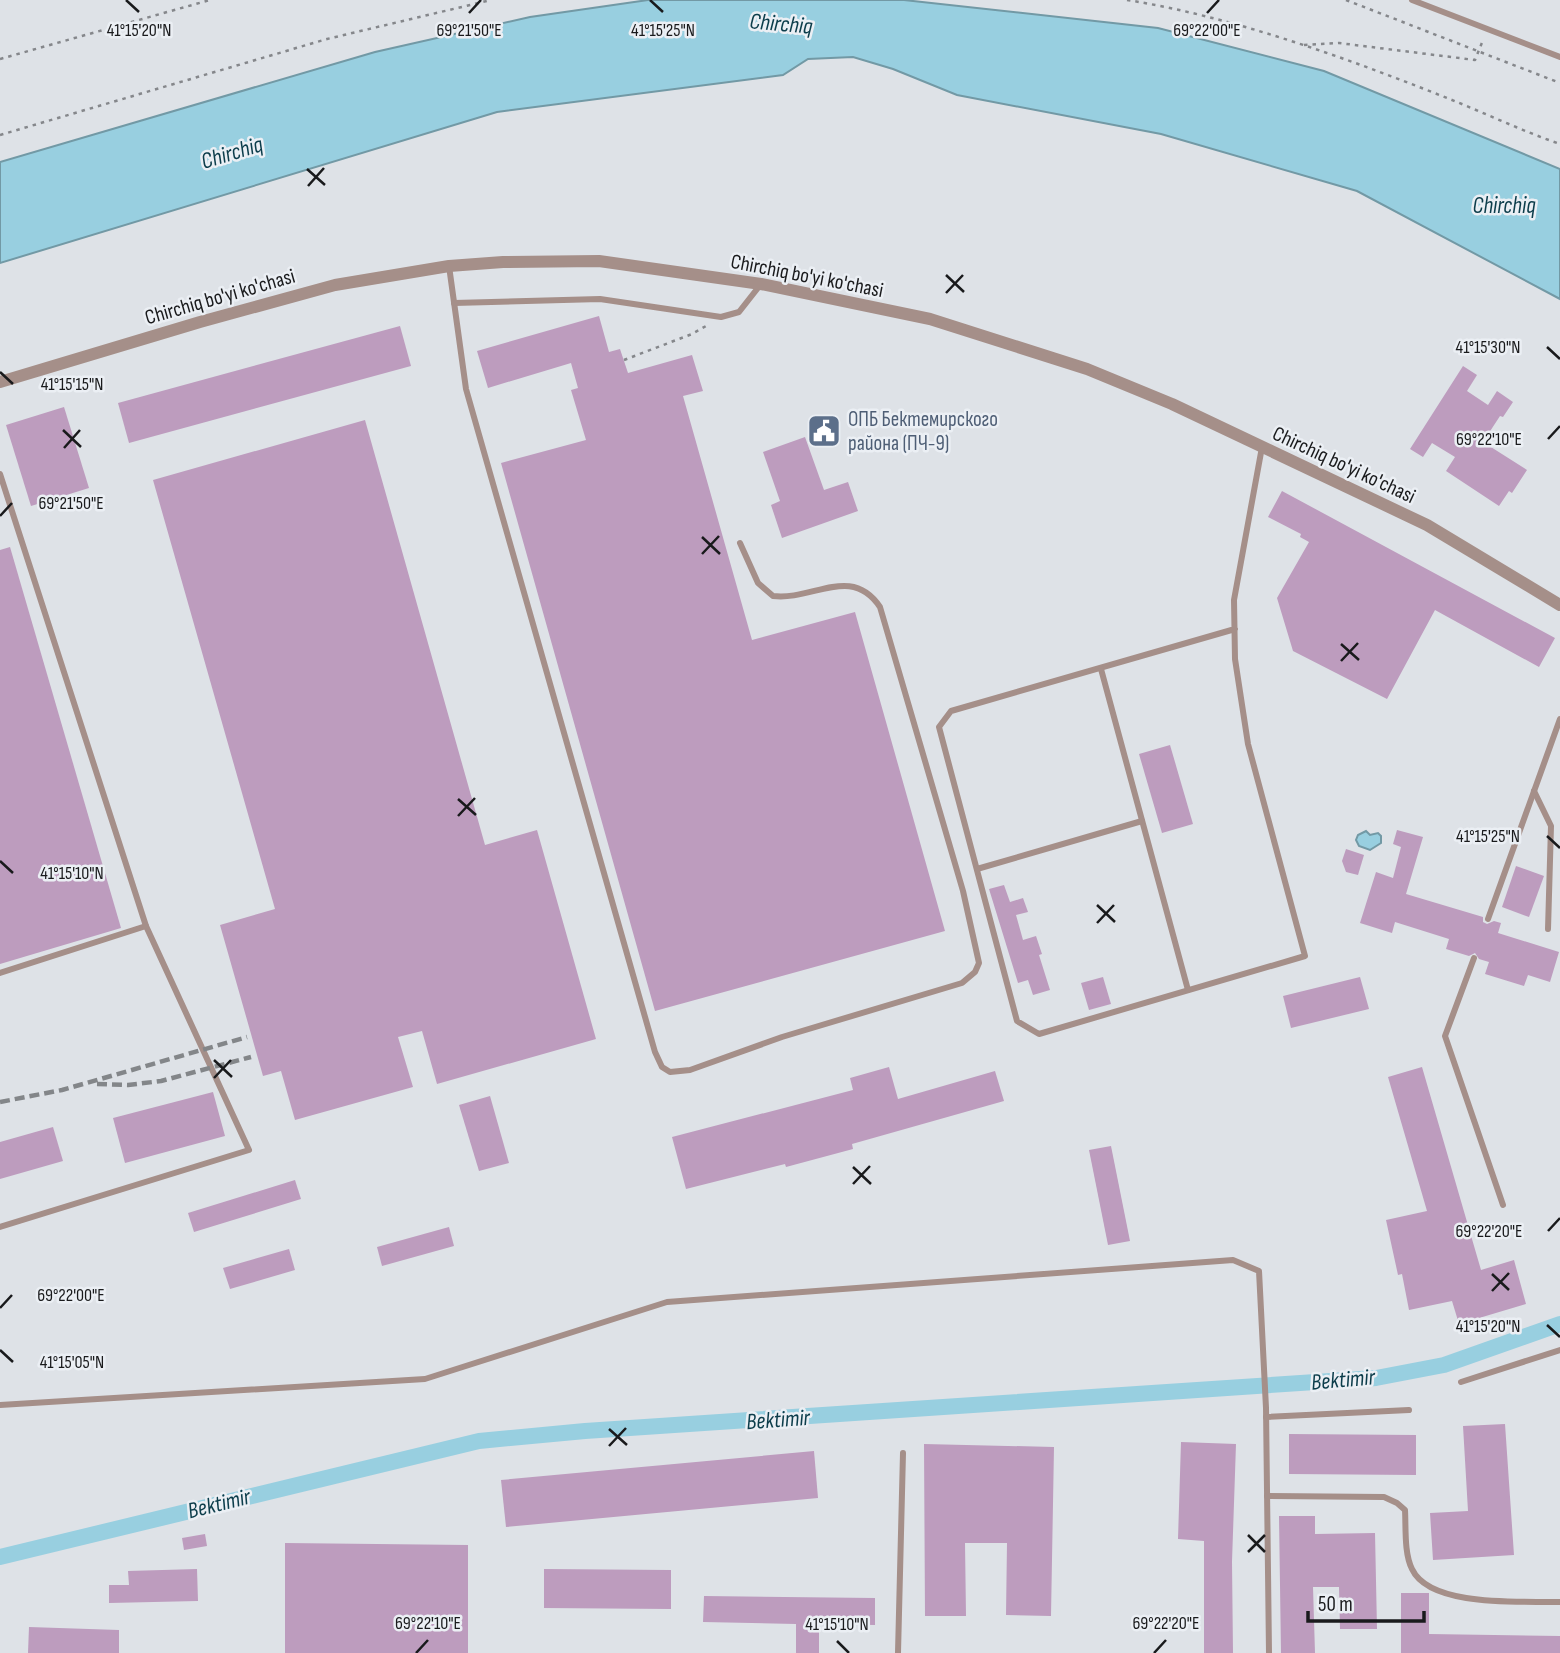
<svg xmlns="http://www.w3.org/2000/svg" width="1560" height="1653" viewBox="0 0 1560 1653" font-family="'Sofia Sans Condensed',sans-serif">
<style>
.water{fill:#98cfe0;stroke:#7299a5;stroke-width:2}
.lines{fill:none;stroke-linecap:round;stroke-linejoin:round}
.canal{stroke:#98cfe0;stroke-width:16}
.building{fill:#bd9cbe}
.path{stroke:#85878b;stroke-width:2.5;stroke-dasharray:3.5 5;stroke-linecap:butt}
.service{stroke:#a58f89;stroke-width:6}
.minor{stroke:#a58f89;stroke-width:12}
.rail{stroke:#838689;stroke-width:4.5;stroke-dasharray:10 5;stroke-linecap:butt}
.ticks{fill:none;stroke:#191a1c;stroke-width:2.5}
.labels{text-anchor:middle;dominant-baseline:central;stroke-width:5;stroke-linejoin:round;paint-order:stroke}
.street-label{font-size:21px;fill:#191a1c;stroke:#ebeff4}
.service-label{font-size:21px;fill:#4e5e75;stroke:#ebeff4;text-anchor:start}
.water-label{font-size:23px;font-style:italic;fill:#0c3d4b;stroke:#ebeff4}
.ticks-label{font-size:18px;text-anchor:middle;fill:#191a1c;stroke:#ebeff4;stroke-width:5;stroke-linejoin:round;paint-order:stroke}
</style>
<rect width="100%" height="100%" fill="#dee2e7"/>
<g class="water">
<polygon points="648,0 904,0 1158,28 1324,71 1560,169 1560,299 1357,191 1161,134 957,95 893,69 853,57 808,59 783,75 497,112 0,263 0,162 375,52 530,17"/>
<polygon points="1366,831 1370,835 1378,833 1381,836 1381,843 1370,850 1359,846 1356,840 1358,835"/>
</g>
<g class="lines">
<polyline class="canal" points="0,1557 479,1441 585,1431 1376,1378 1444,1365 1560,1324"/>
</g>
<g class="building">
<polygon points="599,316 609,352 620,349 628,373 692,355 703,391 683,396 752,640 855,612 945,931 655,1011 501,463 586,440 571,390 578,388 571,363 488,388 477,351"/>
<polygon points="400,326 411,366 129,443 118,403"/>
<polygon points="1463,366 1477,375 1467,391 1488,405 1497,391 1513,402 1503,417 1500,416 1483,442 1527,470 1512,493 1509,491 1499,506 1446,471 1455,457 1432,443 1423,457 1410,449"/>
<polygon points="64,407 89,488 31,506 6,425"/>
<polygon points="365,420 485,845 537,830 596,1039 437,1084 422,1031 398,1037 413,1087 295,1120 281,1071 263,1076 220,925 275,909 153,480"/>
<polygon points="805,437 824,490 848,482 858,511 782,538 771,505 780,501 763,452"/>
<polygon points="1282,491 1555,638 1539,667 1435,610 1387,699 1293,651 1277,598 1309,542 1300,537 1301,534 1268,517"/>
<polygon points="10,547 121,928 0,964 0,550"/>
<polygon points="1170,745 1193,824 1162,833 1139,754"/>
<polygon points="1397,830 1423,837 1406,894 1483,917 1483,922 1487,924 1494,921 1501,923 1498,933 1559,952 1550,982 1528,975 1524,986 1485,974 1489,962 1479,959 1475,953 1469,956 1446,949 1449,939 1395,922 1392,933 1360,923 1376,872 1393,878 1401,847 1393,844"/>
<polygon points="1346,849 1364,855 1358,875 1346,872 1342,861"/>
<polygon points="1516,866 1544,876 1529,917 1502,907"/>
<polygon points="1004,885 1010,902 1023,898 1028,912 1016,915 1023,940 1036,936 1042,954 1039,955 1050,990 1033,995 1028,980 1018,983 989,889"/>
<polygon points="1103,977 1111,1004 1089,1010 1081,983"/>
<polygon points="1360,977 1369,1009 1291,1028 1283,996"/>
<polygon points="889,1067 898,1099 995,1071 1004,1101 852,1144 853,1149 786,1167 785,1164 686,1189 672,1137 853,1090 850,1078"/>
<polygon points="1422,1067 1481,1270 1514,1260 1526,1304 1459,1324 1452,1301 1409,1310 1402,1274 1398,1275 1386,1220 1427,1211 1388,1077"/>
<polygon points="213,1092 225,1136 125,1163 113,1118"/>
<polygon points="490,1096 509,1163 479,1171 459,1105"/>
<polygon points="53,1127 63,1161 0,1179 0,1142"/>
<polygon points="1111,1146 1130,1241 1108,1245 1089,1150"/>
<polygon points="295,1180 301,1199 194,1232 188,1213"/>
<polygon points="449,1227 454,1246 382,1266 377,1247"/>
<polygon points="289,1249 295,1270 230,1289 223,1268"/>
<polygon points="1505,1424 1514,1555 1433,1560 1430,1513 1468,1511 1463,1426"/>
<polygon points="1289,1434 1416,1435 1416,1475 1289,1474"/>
<polygon points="1181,1442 1236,1444 1232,1562 1233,1653 1204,1653 1204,1541 1178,1539"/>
<polygon points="924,1444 1054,1447 1051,1616 1006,1615 1007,1543 965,1543 966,1616 925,1616"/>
<polygon points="814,1451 818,1498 506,1527 501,1480"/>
<polygon points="1279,1516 1315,1516 1315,1534 1375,1533 1377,1629 1340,1629 1339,1587 1313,1587 1315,1653 1281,1653"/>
<polygon points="205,1534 207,1546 184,1550 182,1538"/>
<polygon points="285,1543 468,1545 468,1653 285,1653"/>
<polygon points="197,1569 198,1601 109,1603 109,1585 129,1585 128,1571"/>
<polygon points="544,1569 671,1570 671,1609 544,1608"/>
<polygon points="1401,1593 1429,1593 1429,1634 1560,1636 1560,1653 1401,1653"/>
<polygon points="704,1596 875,1598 875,1625 819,1624 819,1653 796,1653 796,1624 703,1622"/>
<polygon points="29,1627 119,1630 119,1653 28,1653"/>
</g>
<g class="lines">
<g class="path">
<path d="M1127 0C1235 17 1355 61 1457 102 1491 116 1525 132 1560 144"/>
<polyline points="1346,0 1560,83"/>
<polyline points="1304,45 1339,43 1475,60 1483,40"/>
<polyline points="0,59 210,0"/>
<polyline points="0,135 327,39 491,0"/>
<polyline points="624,360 692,334 706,326"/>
</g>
<g class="service">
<polyline points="1412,0 1560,57"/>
<path d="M449 266 466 389 655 1052 662 1067 670 1072 690 1070 782 1037 962 983 975 972 979 963 963 891 880 607C851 564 813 601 773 596L758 583 740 543"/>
<polyline points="454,303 600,299 721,317 739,312 761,284"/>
<polyline points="0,474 146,926 249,1150 0,1227"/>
<polyline points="1235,629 951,711 939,727 1017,1021 1039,1034 1305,956 1248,744 1235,659 1234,600 1262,447"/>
<polyline points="1101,669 1188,990"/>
<polyline points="1534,791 1551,826 1548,929"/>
<polyline points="977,869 1142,821"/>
<polyline points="1488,919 1560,719"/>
<polyline points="1474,958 1445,1036 1503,1205"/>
<polyline points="0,973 146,926"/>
<polyline points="1461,1382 1560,1350"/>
<polyline points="0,1405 425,1379 667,1302 1233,1260 1259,1271 1266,1408 1269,1653"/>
<polyline points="1266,1417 1409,1410"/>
<path d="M1267 1496 1384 1497 1397 1503 1405 1510C1406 1528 1404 1553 1412 1569 1430 1608 1524 1601 1560 1602"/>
<polyline points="898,1653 903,1453"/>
</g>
<polyline class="minor" points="0,382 200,322 335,285 449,266 503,262 599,261 761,284 930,319 1087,369 1172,404 1427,525 1560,605"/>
<g class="rail">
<polyline points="97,1084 128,1085 161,1081 251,1057"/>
<polyline points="0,1102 62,1090 247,1037"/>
</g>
</g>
<path class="ticks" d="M126 0 139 12M650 0 663 12M469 13 481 0M1207 13 1219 0M307 169 325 185M308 186 324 168M946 275 964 292M946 293 963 275M1547 347 1560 359M0 372 13 384M63 430 81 447M1548 439 1560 426M64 448 80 430M0 516 12 503M702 537 720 554M702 554 719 536M1341 644 1359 660M1341 661 1358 643M458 799 476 815M458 816 475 798M1547 836 1560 848M0 861 13 873M1097 905 1115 922M1097 923 1114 905M214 1060 232 1077M214 1078 231 1060M853 1167 871 1184M853 1184 870 1166M1548 1231 1560 1218M1492 1274 1509 1290M1492 1291 1509 1273M0 1308 12 1295M1547 1325 1560 1337M0 1350 13 1362M609 1429 627 1445M609 1446 626 1428M1248 1535 1265 1552M1248 1552 1265 1535M837 1641 849 1653M416 1653 428 1640M1154 1653 1166 1640"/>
<defs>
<symbol id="civic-square" viewBox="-11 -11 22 22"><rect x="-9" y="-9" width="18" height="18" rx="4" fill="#5c6f8a" stroke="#ebeff4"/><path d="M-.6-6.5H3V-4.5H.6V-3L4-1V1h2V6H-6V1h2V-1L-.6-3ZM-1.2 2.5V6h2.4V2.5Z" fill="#fff"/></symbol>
</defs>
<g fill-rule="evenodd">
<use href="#civic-square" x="805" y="412" width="38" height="38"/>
</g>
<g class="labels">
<g class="street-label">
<text transform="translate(807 276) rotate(11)">Chirchiq bo'yi ko'chasi</text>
<text transform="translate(220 297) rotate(-16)">Chirchiq bo'yi ko'chasi</text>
<text transform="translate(1344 465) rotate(25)">Chirchiq bo'yi ko'chasi</text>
</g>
<g class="service-label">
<text x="848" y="419">ОПБ Бектемирского<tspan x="848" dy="24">района (ПЧ-9)</tspan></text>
</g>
<g class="water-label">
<text transform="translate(781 24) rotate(5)">Chirchiq</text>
<text transform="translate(232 153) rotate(-17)">Chirchiq</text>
<text x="1504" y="206">Chirchiq</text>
<text transform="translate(1343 1380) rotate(-5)">Bektimir</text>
<text transform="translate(778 1420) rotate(-4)">Bektimir</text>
<text transform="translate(219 1504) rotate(-14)">Bektimir</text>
</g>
</g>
<g class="ticks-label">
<text x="139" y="36">41°15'20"N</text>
<text x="663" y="36">41°15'25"N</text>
<text x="469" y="36">69°21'50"E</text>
<text x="1207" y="36">69°22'00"E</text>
<text x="1488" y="353">41°15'30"N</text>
<text x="72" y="390">41°15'15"N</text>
<text x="1489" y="445">69°22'10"E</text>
<text x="71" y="509">69°21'50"E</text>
<text x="1488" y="842">41°15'25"N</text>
<text x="72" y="879">41°15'10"N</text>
<text x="1489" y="1237">69°22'20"E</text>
<text x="71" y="1301">69°22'00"E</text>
<text x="1488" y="1332">41°15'20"N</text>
<text x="72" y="1368">41°15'05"N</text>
<text x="428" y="1629">69°22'10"E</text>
<text x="1166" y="1629">69°22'20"E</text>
<text x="837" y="1630">41°15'10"N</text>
</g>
<path d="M1308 1611v10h116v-10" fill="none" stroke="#191a1c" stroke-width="3.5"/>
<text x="1318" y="1611" font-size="21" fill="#191a1c" stroke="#ebeff4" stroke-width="5" paint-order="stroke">50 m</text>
</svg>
